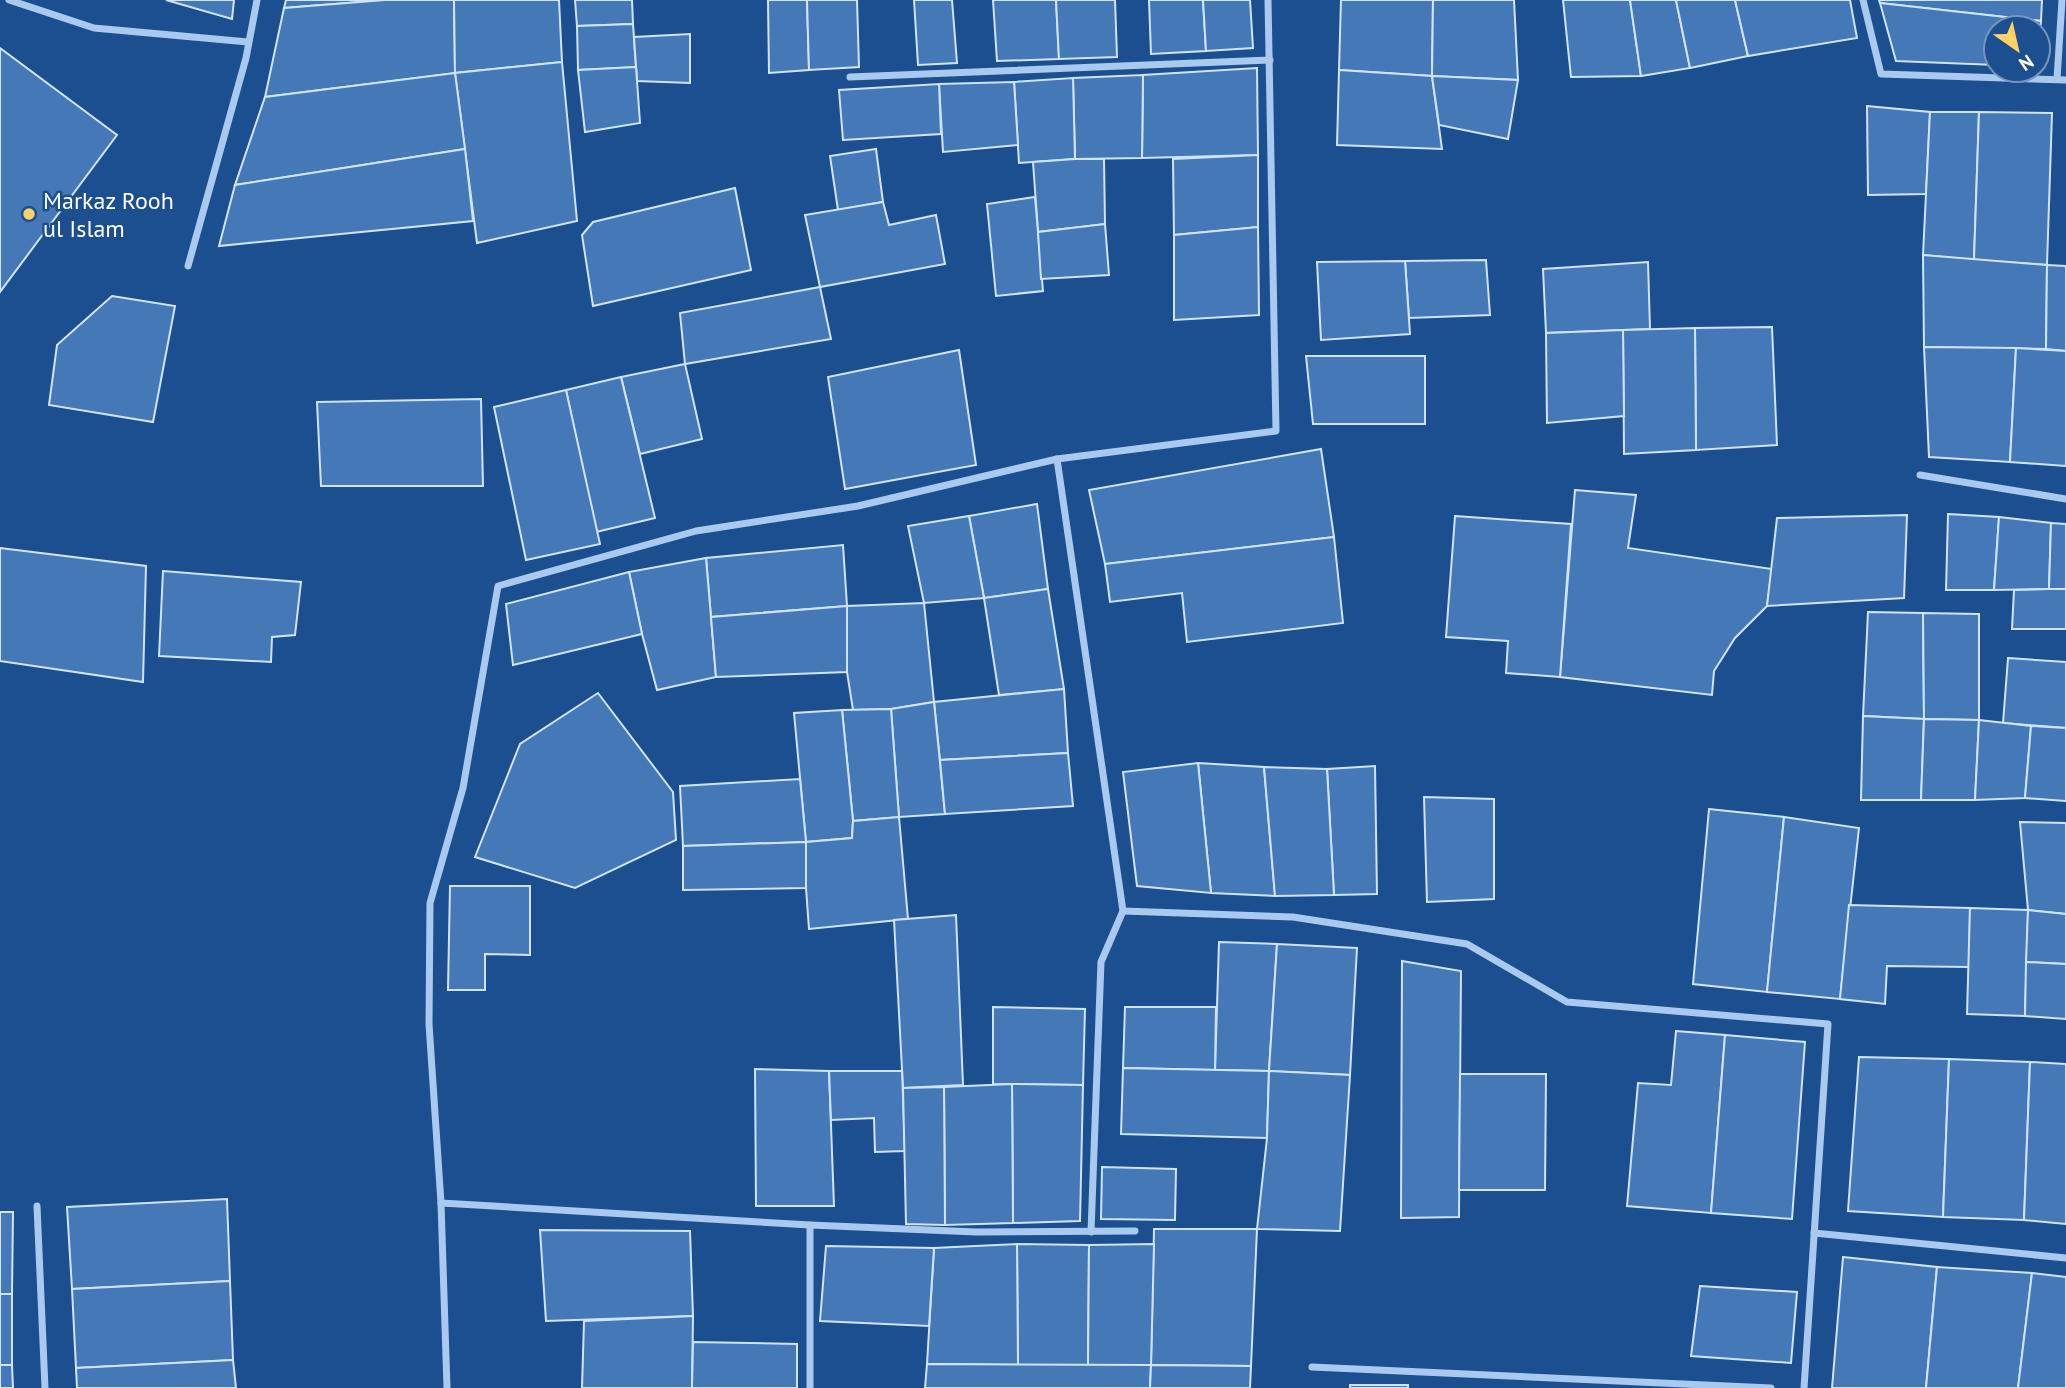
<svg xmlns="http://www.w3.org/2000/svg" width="2066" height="1388" viewBox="0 0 2066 1388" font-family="'PT Sans',sans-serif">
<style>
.building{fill:#4478b7;stroke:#cfe3fa;stroke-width:2}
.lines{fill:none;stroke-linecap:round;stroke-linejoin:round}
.street{stroke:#a9c9ee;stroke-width:7}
.poi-dot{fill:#ffd166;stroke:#1b4f8f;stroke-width:2.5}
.labels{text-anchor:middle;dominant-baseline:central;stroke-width:5;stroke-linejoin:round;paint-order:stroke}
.poi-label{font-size:24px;fill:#fff;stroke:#1b4f8f;text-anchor:start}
</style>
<rect width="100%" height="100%" fill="#1b4f8f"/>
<g class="building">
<polygon points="166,0 234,0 232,19"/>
<polygon points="286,0 385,0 284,8"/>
<polygon points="385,0 454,0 455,73 265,97 284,8"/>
<polygon points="454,0 559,0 562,62 455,73"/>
<polygon points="575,0 632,0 633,24 577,26"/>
<polygon points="768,0 807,0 809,70 769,73"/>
<polygon points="807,0 857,0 859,67 809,70"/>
<polygon points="914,0 952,0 957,63 918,65"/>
<polygon points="993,0 1056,0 1059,59 997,61"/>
<polygon points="1056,0 1115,0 1117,57 1059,59"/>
<polygon points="1149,0 1203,0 1206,51 1151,54"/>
<polygon points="1203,0 1250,0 1253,48 1206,51"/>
<polygon points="1341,0 1433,0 1432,76 1339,70"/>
<polygon points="1433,0 1514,0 1518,80 1432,76"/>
<polygon points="1563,0 1630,0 1641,76 1571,77"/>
<polygon points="1630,0 1676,0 1690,68 1641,76"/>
<polygon points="1676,0 1735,0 1748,56 1690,68"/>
<polygon points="1735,0 1850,0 1857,38 1748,56"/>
<polygon points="1879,0 2042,0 2041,21 1880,3"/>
<polygon points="1880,3 2041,21 2038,52 2038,28 1996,28 1996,65 1896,61"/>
<polygon points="633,24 636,67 578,70 577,26"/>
<polygon points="690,34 690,83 637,81 634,37"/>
<polygon points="0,48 117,135 0,292"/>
<polygon points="562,62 577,221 477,243 455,73"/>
<polygon points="636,67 640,123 585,132 578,70"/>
<polygon points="1257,68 1258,155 1142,158 1143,75"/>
<polygon points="1339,70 1432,76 1442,149 1337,145"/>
<polygon points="455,73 465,149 235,185 265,97"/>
<polygon points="1143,75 1142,158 1075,159 1073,78"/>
<polygon points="1432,76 1518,80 1508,139 1439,125"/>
<polygon points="1073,78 1075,159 1019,163 1014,82"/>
<polygon points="1014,82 1018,145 943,152 939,84"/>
<polygon points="939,84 941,134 843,140 839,90"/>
<polygon points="1867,106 1930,112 1926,194 1868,195"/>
<polygon points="1930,112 1979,112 1974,260 1923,255"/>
<polygon points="1979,112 2052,113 2047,265 1974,260"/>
<polygon points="465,149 473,221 219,246 235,185"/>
<polygon points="876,149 883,202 838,210 830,156"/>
<polygon points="1258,155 1258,227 1174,235 1173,159"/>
<polygon points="1075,159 1104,159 1105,224 1038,232 1033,162"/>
<polygon points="735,188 751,270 593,306 582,235 593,222"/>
<polygon points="1035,197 1043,291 996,296 987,204"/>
<polygon points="883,202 889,225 936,215 945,264 820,287 805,215"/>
<polygon points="1105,224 1109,275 1041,279 1038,232"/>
<polygon points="1258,227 1259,315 1174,320 1174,235"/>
<polygon points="1923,255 2047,265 2046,349 1924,347"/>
<polygon points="1486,260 1490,315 1409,318 1405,261"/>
<polygon points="1405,261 1410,334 1321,340 1317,262"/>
<polygon points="1648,262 1650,329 1546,333 1543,269"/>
<polygon points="2047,265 2066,266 2066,351 2046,349"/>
<polygon points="820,287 831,339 685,364 680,313"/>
<polygon points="112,296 175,306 153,422 49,405 57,345"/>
<polygon points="1772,327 1777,445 1696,450 1695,328"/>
<polygon points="1695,328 1696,450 1624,454 1623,330"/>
<polygon points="1623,330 1624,416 1547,423 1546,333"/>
<polygon points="1924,347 2016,348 2010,462 1929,457"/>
<polygon points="2016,348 2066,351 2066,466 2010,462"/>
<polygon points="959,350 976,465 845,489 828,377"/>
<polygon points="1306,356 1425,356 1425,424 1313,424"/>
<polygon points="685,364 702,439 640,454 621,377"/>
<polygon points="621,377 655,518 596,532 566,390"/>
<polygon points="566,390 600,544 526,560 494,407"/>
<polygon points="481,399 483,486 321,486 317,402"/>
<polygon points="1321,449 1334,537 1105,564 1089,490"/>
<polygon points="1575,490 1636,495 1628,548 1772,569 1767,606 1735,638 1714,671 1712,695 1560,677"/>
<polygon points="1037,504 1048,589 984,598 969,516"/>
<polygon points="1948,514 1999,517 1994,590 1946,590"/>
<polygon points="1907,515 1904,598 1767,606 1777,518"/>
<polygon points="969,516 984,598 924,603 908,526"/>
<polygon points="1455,516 1571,524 1560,677 1506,673 1508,641 1446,637"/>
<polygon points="1999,517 2051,523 2049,589 1994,590"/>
<polygon points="2051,523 2066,524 2066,589 2049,589"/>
<polygon points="1334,537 1343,623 1187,642 1182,593 1110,602 1105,564"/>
<polygon points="843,545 847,606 711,617 706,558"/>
<polygon points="0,548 146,566 143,682 0,661"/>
<polygon points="706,558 716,677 657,690 642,634 629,572"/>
<polygon points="163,571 301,582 295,635 272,637 271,662 159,656"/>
<polygon points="629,572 642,634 513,665 506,604"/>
<polygon points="1048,589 1064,689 999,695 984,598"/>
<polygon points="2049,589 2066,589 2066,629 2012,629 2014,590"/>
<polygon points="924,603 934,702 891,709 853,710 847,672 847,606"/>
<polygon points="847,606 847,672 716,677 711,617"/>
<polygon points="1868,612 1923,613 1924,719 1863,716"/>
<polygon points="1923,613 1979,614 1979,720 1924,719"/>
<polygon points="2008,658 2066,662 2066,728 2003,723"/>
<polygon points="1064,689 1068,753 940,760 934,702"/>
<polygon points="598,693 673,792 676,840 575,888 475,857 520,744"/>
<polygon points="934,702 945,814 899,817 891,709"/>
<polygon points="891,709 899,817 853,821 842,710"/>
<polygon points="842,710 853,821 852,838 806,842 794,713"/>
<polygon points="1863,716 1924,719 1921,800 1861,800"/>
<polygon points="1924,719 1979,720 1975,800 1921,800"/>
<polygon points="1979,720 2031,726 2025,798 1975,800"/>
<polygon points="2031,726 2066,728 2066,801 2025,798"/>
<polygon points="1068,753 1073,806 945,814 940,760"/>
<polygon points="1198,763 1264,767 1275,896 1211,893"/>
<polygon points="1198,763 1211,893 1137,886 1123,772"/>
<polygon points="1375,766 1377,894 1334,895 1327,769"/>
<polygon points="1264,767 1327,769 1334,895 1275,896"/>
<polygon points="800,779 806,842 683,846 680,786"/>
<polygon points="1424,797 1494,799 1494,899 1427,902"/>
<polygon points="1709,809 1784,817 1767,992 1693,984"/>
<polygon points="899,817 908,919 809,929 806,888 806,842 852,838 853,821"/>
<polygon points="1784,817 1859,828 1840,999 1767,992"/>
<polygon points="2020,822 2066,823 2066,914 2028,910"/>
<polygon points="806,842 806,888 683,890 683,846"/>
<polygon points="450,886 530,886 530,955 485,954 485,990 448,990"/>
<polygon points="1849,905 1970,908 1969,967 1887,966 1885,1004 1840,999"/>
<polygon points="1970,908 2028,910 2025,1016 1967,1014"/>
<polygon points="2028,910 2066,914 2066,964 2026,962"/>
<polygon points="956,915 963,1085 903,1088 894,920"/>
<polygon points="1219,942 1277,944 1269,1071 1215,1070"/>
<polygon points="1277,944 1357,948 1350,1075 1269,1071"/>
<polygon points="1402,961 1461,971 1459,1217 1401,1218"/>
<polygon points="2026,962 2066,964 2066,1019 2025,1016"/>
<polygon points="993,1007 1085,1009 1083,1085 993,1084"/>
<polygon points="1125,1007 1216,1007 1215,1070 1123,1068"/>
<polygon points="1676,1031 1725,1035 1711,1213 1627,1206 1638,1083 1671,1085"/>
<polygon points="1725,1035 1805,1042 1792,1219 1711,1213"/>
<polygon points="1859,1057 1949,1059 1943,1217 1848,1211"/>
<polygon points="1949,1059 2030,1062 2024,1220 1943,1217"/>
<polygon points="2030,1062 2066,1064 2066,1224 2024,1220"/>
<polygon points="1123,1068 1269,1071 1267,1138 1121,1134"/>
<polygon points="755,1069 829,1071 834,1206 756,1206"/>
<polygon points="829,1071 902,1071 905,1151 875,1152 874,1118 831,1120"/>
<polygon points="1269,1071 1350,1075 1340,1231 1257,1229 1267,1138"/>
<polygon points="1460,1074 1546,1074 1545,1190 1459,1190"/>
<polygon points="1012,1084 1083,1085 1080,1221 1013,1223"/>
<polygon points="1012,1084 1013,1223 945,1225 944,1087"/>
<polygon points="944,1087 945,1225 906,1224 903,1088"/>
<polygon points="1102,1167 1176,1169 1175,1220 1101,1219"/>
<polygon points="227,1199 230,1281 72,1289 67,1207"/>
<polygon points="0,1212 13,1212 12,1294 0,1294"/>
<polygon points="1154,1229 1257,1229 1251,1366 1151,1365"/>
<polygon points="540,1230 690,1231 693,1316 546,1321"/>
<polygon points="1017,1244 1089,1245 1088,1366 1018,1365"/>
<polygon points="1017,1244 1018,1365 927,1364 934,1248"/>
<polygon points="1154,1244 1151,1365 1088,1366 1089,1245"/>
<polygon points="826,1246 934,1248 929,1326 820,1321"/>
<polygon points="1843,1257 1937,1267 1926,1388 1832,1388"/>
<polygon points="1937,1267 2032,1273 2018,1388 1926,1388"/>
<polygon points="2032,1273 2066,1277 2066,1388 2018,1388"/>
<polygon points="230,1281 233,1360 76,1368 72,1289"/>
<polygon points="1700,1286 1797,1292 1791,1363 1691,1356"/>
<rect x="0" y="1294" width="12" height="71"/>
<polygon points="693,1316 692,1388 582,1388 584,1321"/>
<polygon points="693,1342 797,1344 797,1388 692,1388"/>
<polygon points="233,1360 236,1388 77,1388 76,1368"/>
<polygon points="927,1364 1151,1365 1150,1388 925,1388"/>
<polygon points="0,1365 12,1365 13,1388 0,1388"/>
<polygon points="1151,1365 1251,1366 1250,1388 1150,1388"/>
<rect x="1350" y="1385" width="58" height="3"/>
</g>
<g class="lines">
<g class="street">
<polyline points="9,0 94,28 248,42"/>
<polyline points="1863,0 1881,74 2066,80"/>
<polyline points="850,77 1270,60"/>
<polyline points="2057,79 2062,0"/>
<polyline points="188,266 246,58 257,0"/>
<polyline points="1057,459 1123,911 1293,917 1467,944 1567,1002 1828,1024 1804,1388"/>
<polyline points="1920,475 2066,499"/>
<polyline points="441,1203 810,1225 976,1232 1135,1231"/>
<polyline points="37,1206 45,1388"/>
<polyline points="810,1225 810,1388"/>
<polyline points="1091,1232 1101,962 1123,911"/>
<polyline points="1814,1233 2066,1258"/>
<polyline points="1312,1367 1771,1388"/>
<polyline points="447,1388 441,1203 429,1024 430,903 463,788 498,586 696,531 858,506 1057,459 1276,431 1268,0"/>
</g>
</g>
<circle class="poi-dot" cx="29" cy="214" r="7"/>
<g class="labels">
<g class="poi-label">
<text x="43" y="200">Markaz Rooh<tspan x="43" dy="28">ul Islam</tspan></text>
</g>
</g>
<g transform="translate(2017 49) rotate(146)"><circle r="33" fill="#1b4f8f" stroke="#7695bc" stroke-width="2"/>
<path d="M0-5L12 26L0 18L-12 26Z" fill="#ffd166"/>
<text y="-10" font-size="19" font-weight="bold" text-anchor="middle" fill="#ffffff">N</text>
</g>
</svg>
